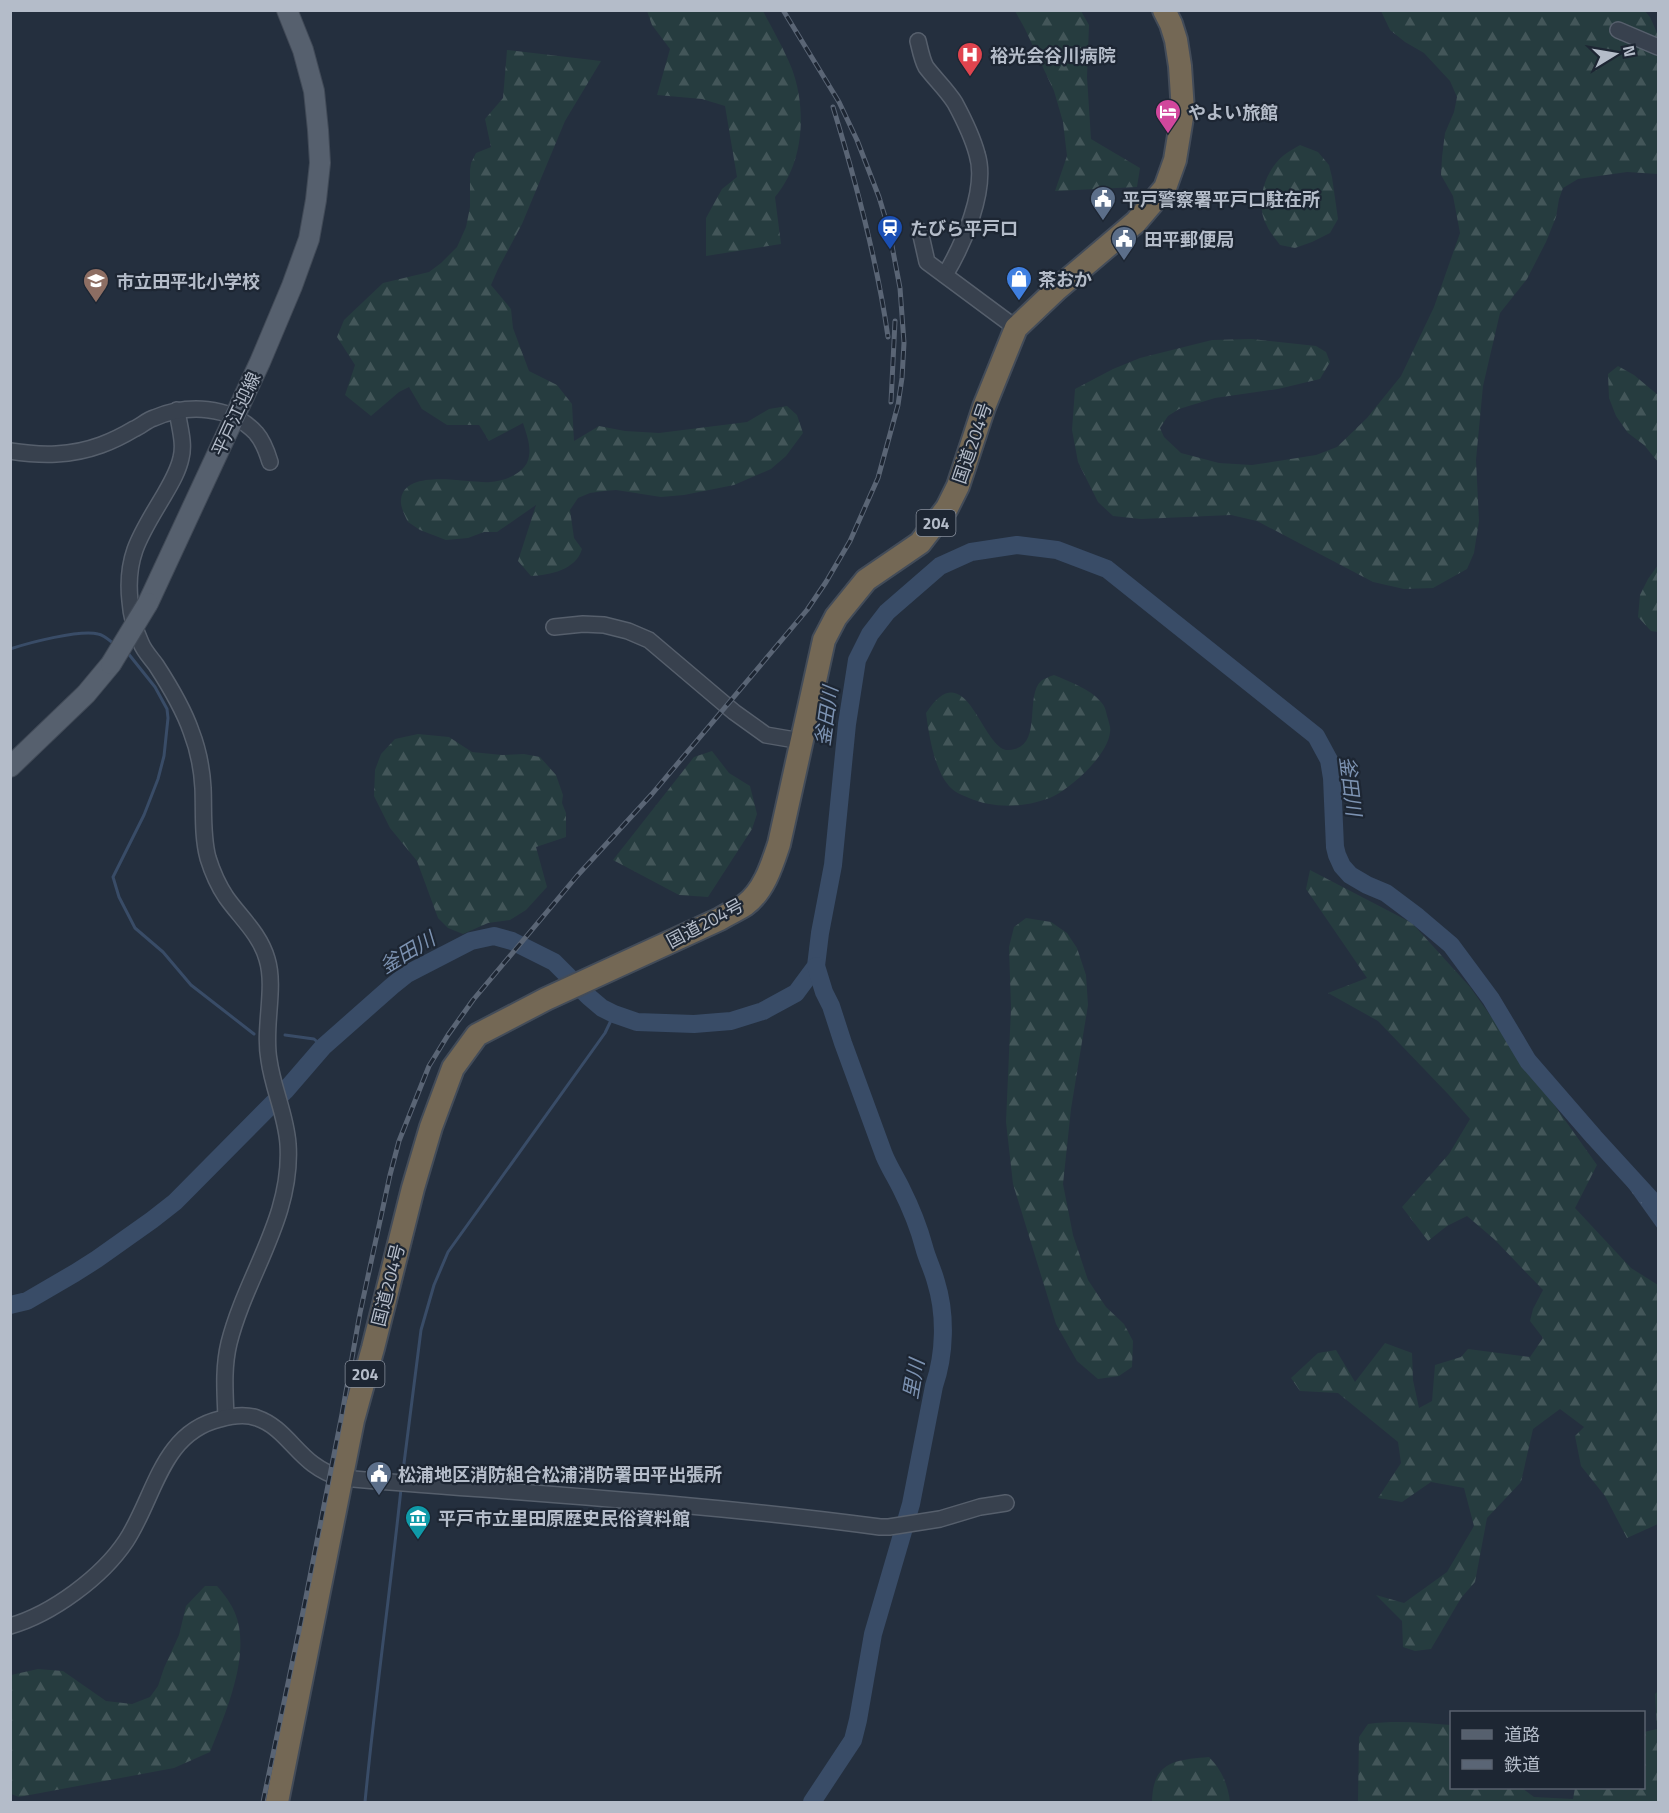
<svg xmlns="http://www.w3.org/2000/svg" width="1669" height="1813" viewBox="0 0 1669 1813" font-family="'Titillium Web','Noto Sans JP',sans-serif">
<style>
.forest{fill:url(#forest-firs)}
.water{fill:url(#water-ripples)}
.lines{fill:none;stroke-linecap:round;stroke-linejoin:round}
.stream{stroke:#394c67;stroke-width:3}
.river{stroke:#394c67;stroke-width:18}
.minor-casing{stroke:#565f6c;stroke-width:18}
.major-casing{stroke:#414a57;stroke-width:22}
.highway-casing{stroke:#434c59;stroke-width:26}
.minor{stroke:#38414e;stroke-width:15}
.major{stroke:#56606e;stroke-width:20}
.highway{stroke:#746855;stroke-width:22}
.rail-casing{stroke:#5a6575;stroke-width:5}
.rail{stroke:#1d2633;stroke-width:3;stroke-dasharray:9;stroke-linecap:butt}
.major-bridge-casing{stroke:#414a57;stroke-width:22;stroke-linecap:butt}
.major-bridge{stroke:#56606e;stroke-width:20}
.labels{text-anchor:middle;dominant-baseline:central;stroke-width:4.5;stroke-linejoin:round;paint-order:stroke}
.shield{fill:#1d2633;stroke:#878f9c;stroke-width:1.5}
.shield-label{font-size:16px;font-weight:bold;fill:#b4bcc9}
.poi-label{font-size:18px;font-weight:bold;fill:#b4bcc9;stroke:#1d2633;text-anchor:start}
.street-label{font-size:18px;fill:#b4bcc9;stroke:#1d2633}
.water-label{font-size:20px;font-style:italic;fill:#7c92b1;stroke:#1d2633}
</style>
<defs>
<pattern id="forest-firs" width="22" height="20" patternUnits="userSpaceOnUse" patternTransform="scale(1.5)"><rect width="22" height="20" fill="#263c3f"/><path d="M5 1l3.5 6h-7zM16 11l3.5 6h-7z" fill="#435659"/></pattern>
<pattern id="water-ripples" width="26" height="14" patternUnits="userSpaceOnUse" patternTransform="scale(1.5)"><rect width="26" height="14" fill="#394c67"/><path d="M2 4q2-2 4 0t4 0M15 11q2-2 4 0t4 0" fill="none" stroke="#53647b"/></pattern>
</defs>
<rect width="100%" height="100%" fill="#242f3e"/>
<g class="forest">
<polygon points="1644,10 1650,17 1658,35 1658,174 1627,172 1578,179 1563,188 1559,199 1556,217 1546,242 1527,279 1500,313 1483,386 1476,460 1479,521 1474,553 1467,569 1433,588 1404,589 1373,582 1257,521 1231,515 1141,519 1113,516 1098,502 1078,462 1072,430 1075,389 1113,369 1140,358 1212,340 1252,339 1316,346 1326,352 1330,362 1320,379 1278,389 1215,398 1179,409 1168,416 1160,428 1164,437 1181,453 1219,463 1252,465 1316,455 1337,447 1367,418 1401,376 1434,307 1460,233 1453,196 1441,175 1442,157 1445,133 1454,112 1457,97 1450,81 1424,53 1405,42 1390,30 1381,11"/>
<path d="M647 11H763C773 30 784 49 792 69 807 110 804 163 775 197L781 244 706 256V218L722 189 737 177 725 106 702 99 657 95 670 49 652 25Z"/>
<polygon points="1015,11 1081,11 1089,25 1087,77 1091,139 1140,168 1137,187 1055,191 1067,156 1063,122 1054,91 1025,29"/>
<path d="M507 50 601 61 565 121 522 224 498 269 491 285 511 309 513 328 529 371 557 385 572 404 574 441 599 426 625 431 659 433 747 422 769 409 787 406 797 415 803 433 786 456 771 469 734 485 684 495 661 497 616 490 604 491 590 493 578 498 570 510 574 538 582 549C576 570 550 575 531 576L518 561 536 505 497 532H484L468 538 446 540 420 530 408 522C405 516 400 506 401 500 404 467 470 484 490 482 505 481 527 473 529 456 531 445 526 433 523 423L489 441 479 425H447L422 409 409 387 399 392 371 416 345 395 355 365 337 337 344 320 383 283 429 272 441 263 457 247 466 227 470 207V170L471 163 476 153 491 147 485 119 503 98Z"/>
<path d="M1300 145 1318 152 1329 165 1332 177 1338 219 1330 233 1312 242 1295 248 1280 245C1276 239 1270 233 1267 226 1254 203 1265 170 1284 155 1289 151 1295 148 1300 145Z"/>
<polygon points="1618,366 1634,375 1658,395 1658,462 1644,445 1628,433 1616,416 1609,398 1608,374"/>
<polygon points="1658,565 1658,632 1651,631 1638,617 1640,595 1648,579"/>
<path d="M1054 675C1070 682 1089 688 1101 702 1106 707 1106 713 1108 719 1109 723 1111 728 1110 732 1108 755 1073 786 1054 796 1028 808 994 809 969 798 962 795 954 792 949 786 934 769 929 735 926 713 967 650 982 752 1009 750 1044 748 1024 697 1041 681 1045 678 1049 677 1054 675Z"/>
<polygon points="418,734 449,737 472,752 502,755 524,754 540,757 556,775 563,795 562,803 566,813 566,837 536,847 547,887 526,910 510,920 488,923 463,934 448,928 438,918 417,861 390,828 374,796 375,770 381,754 395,739"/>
<polygon points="712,751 729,773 750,786 757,814 752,829 708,897 679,895 613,860 694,757"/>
<polygon points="1310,870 1412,923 1470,987 1597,1165 1575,1208 1631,1268 1658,1285 1658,1524 1627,1538 1605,1496 1581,1466 1575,1436 1584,1427 1560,1409 1533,1429 1521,1482 1487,1518 1475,1582 1461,1598 1431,1649 1415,1651 1403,1647 1402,1621 1376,1595 1404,1603 1447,1572 1474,1526 1464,1488 1431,1482 1402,1502 1378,1498 1401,1463 1398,1442 1338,1393 1300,1391 1291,1378 1318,1353 1336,1350 1355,1382 1385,1343 1412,1353 1413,1380 1419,1408 1432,1401 1435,1365 1461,1357 1468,1349 1530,1357 1543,1338 1530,1321 1533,1309 1543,1290 1494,1239 1467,1216 1447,1226 1428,1241 1402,1207 1449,1154 1470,1119 1448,1094 1378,1021 1328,993 1367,978 1306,889"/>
<polygon points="1026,918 1051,922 1067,933 1077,948 1086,975 1088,1005 1071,1109 1063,1184 1073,1235 1088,1280 1106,1307 1124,1324 1133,1341 1132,1367 1119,1376 1098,1379 1077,1361 1056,1324 1013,1184 1006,1122 1011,1008 1009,947 1014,927"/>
<path d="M205 1586H217C224 1594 231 1603 235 1613 252 1654 225 1714 210 1752L174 1768 19 1797 11 1794V1675L38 1669 63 1671 106 1701 132 1704 150 1697 158 1686 164 1668 179 1635 186 1606Z"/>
<path d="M1658 1691V1802H1358L1359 1737 1368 1724C1396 1720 1424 1723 1451 1725L1452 1788H1522L1534 1797 1573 1799 1575 1788H1644V1732L1657 1729 1655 1694Z"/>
<path d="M1209 1757C1222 1770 1228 1785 1230 1802H1152C1153 1761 1175 1760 1209 1757Z"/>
</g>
<polygon class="water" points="1623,1180 1642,1183 1658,1200 1658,1229"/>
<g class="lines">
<g class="stream">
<path d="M10 649C28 643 81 629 98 634 104 635 109 640 114 644"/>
<polyline points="127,652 155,687 167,709 168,718 164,756 158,779 144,815 113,877 119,897 135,928 163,952 191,985 254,1034"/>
<polyline points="285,1035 314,1039 323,1047"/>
<polyline points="402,1479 421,1330 434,1285 448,1252 605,1033 614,1014"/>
<path d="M365 1802C375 1698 390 1593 401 1489"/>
</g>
<g class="river">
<polyline points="10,1305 27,1301 75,1273 97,1259 152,1220 175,1202 285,1091 323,1047 392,986 407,974 471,941 494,936 512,941 554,962 589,997 602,1008 614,1014 637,1022 694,1024 731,1021 763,1011 796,993 816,966 820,933 833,865 847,724 857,660 870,634 887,612 940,566 971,552 1017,545 1057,550 1107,569 1316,736 1329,760 1332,778 1335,847 1337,855 1342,866 1350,875 1367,885 1386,893 1418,917 1451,945 1491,999 1528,1061 1594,1137 1658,1207"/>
<path d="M812 1802 853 1740 858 1720 873 1634 911 1504 934 1386C945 1354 946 1314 936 1282 933 1270 927 1259 924 1247 919 1228 910 1206 901 1188 895 1176 889 1167 884 1155L843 1043 831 1006 824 992 816 966"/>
</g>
<defs>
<g id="minor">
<polyline points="1618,30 1658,47"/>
<path d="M918 41C920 49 922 60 926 67 935 79 947 90 955 103 962 116 973 139 977 154 988 189 963 245 945 275"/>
<polyline points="920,231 927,262 1016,328"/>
<path d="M177 410C179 426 185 443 181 458 178 472 170 485 163 497 141 534 125 556 130 601 131 615 135 630 141 643 144 651 151 658 156 665 169 685 183 708 191 731 198 749 202 770 203 788 204 811 202 836 208 858 212 871 218 885 226 897 240 917 260 934 267 959 276 988 263 1028 269 1060 273 1089 286 1115 288 1144 293 1217 246 1275 229 1343 223 1368 225 1392 226 1417"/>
<path d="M10 451C42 456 71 456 101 445 112 441 124 435 134 429 141 426 147 420 154 418 187 404 230 405 256 433 263 441 267 452 270 462"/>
<polyline points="554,627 583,624 604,625 628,631 649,640 734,712 766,735 801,741"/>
<path d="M10 1626C52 1614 102 1577 126 1541 155 1497 161 1433 220 1419 231 1416 246 1414 257 1418 281 1426 293 1449 313 1464 321 1470 331 1475 341 1478 521 1493 702 1503 880 1527H889L940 1519 980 1507 1006 1503"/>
</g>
<g id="major">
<polyline points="148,603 260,362 292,286 309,239 316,200 320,163 318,130 314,91 303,50 287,10"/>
<polyline points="10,767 86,694 111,664"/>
</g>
<path id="highway" d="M277 1802 353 1420 373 1348 413 1188 431 1127 453 1068 477 1035 546 999 720 919C728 914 737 910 745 905 764 891 772 865 779 844L824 640 836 617 866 580 920 543 947 508 958 486 984 407 1016 328 1057 289 1136 222 1165 188 1175 160 1183 111 1180 66 1176 40 1171 24 1164 10"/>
</defs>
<use href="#minor" class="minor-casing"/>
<use href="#major" class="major-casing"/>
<use href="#highway" class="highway-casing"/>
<use href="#minor" class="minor"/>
<use href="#major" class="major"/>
<use href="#highway" class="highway"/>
<defs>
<g id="rail">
<path d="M833 107C856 182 877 259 888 337"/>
<polyline points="891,402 895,321"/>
<polyline points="263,1802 304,1607 342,1414 360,1313 390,1175 399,1141 429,1066 448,1035 473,1000 577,876 652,794 807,610 826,582 850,541 878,478 898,405 902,378 904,343 900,288 889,230 879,197 857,140 839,102 783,10"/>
</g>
</defs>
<use href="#rail" class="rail-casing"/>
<use href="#rail" class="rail"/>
<defs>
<polyline id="major-bridge" points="111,664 148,603"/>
</defs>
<use href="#major-bridge" class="major-bridge-casing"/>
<use href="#major-bridge" class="major-bridge"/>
</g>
<defs>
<symbol id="hospital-pin" viewBox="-11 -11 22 30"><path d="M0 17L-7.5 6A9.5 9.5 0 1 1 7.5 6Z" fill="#e0444e" stroke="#1d2633"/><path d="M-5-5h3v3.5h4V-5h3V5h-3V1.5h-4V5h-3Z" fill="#fff"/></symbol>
<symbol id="hotel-pin" viewBox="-11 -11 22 30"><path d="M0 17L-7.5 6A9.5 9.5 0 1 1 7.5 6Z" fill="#d1479c" stroke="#1d2633"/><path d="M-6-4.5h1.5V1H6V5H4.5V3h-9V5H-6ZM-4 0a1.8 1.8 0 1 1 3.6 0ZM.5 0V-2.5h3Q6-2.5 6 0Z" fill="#fff"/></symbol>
<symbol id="civic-pin" viewBox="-11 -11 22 30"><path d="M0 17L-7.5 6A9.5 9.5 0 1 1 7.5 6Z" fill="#5c6f8a" stroke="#1d2633"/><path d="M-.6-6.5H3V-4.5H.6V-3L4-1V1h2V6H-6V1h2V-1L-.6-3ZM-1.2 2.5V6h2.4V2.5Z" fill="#fff"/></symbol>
<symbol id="station-pin" viewBox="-11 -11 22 30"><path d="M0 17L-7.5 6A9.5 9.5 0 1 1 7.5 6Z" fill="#1a4fb4" stroke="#1d2633"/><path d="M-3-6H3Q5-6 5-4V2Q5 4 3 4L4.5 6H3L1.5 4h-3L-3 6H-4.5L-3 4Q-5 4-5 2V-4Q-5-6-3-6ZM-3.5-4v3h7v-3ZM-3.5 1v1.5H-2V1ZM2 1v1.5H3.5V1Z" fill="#fff"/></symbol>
<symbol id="shop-pin" viewBox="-11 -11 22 30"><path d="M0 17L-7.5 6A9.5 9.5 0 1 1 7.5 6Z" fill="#3f7fe0" stroke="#1d2633"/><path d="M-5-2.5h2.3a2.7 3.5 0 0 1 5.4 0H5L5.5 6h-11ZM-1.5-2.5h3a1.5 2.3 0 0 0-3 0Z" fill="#fff"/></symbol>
<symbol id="school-pin" viewBox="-11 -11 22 30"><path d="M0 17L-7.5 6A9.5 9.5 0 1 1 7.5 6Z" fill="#8d6e63" stroke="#1d2633"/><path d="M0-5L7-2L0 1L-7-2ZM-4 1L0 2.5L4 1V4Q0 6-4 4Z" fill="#fff"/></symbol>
<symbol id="museum-pin" viewBox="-11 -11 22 30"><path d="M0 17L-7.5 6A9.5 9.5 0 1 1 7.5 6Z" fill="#0f9aa8" stroke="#1d2633"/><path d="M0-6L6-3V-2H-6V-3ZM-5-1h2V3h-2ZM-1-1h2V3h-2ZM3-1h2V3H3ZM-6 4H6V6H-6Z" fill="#fff"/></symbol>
</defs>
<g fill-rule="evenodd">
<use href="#hospital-pin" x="955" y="40" width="30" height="40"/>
<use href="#hotel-pin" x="1153" y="97" width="30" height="40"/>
<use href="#civic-pin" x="1088" y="184" width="30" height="40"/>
<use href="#station-pin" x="875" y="213" width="30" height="40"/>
<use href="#civic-pin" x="1109" y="224" width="30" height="40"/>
<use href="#shop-pin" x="1004" y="264" width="30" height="40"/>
<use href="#school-pin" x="81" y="266" width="30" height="40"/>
<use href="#civic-pin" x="364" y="1459" width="30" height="40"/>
<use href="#museum-pin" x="403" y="1503" width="30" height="40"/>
</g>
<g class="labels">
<g class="shield">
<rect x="916.5" y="510" width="39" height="26" rx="4.5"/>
<rect x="345.5" y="1361" width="39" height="26" rx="4.5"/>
</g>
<g class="shield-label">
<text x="936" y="523">204</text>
<text x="365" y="1374">204</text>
</g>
<g class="poi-label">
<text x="990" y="55">裕光会谷川病院</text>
<text x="1188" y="112">やよい旅館</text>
<text x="1122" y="199">平戸警察署平戸口駐在所</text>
<text x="910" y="228">たびら平戸口</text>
<text x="1144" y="239">田平郵便局</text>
<text x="1038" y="279">茶おか</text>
<text x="116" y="281">市立田平北小学校</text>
<text x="398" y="1474">松浦地区消防組合松浦消防署田平出張所</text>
<text x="438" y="1518">平戸市立里田原歴史民俗資料館</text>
</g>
<g class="street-label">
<text transform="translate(236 414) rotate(-65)">平戸江迎線</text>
<text transform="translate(972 443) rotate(-71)">国道204号</text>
<text transform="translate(705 923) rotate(-28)">国道204号</text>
<text transform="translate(388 1285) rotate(-76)">国道204号</text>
</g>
<g class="water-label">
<text transform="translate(826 716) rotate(-82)">釜田川</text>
<text transform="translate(1351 786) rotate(83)">釜田川</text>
<text transform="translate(407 952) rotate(-31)">釜田川</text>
<text transform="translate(913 1379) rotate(-80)">里川</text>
</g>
</g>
<rect width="1669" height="1813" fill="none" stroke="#b4bcc9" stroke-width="24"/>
<rect x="1450" y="1711" width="195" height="78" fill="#1d2633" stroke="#59626f" stroke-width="1.5"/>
<rect x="1462" y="1730" width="30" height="9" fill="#56606e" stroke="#59626f" stroke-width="1.5"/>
<text x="1504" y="1741" font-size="18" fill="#b4bcc9">道路</text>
<rect x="1462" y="1760" width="30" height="9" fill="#5a6575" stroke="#59626f" stroke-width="1.5"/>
<text x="1504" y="1771" font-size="18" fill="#b4bcc9">鉄道</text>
<g transform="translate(1615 54) rotate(79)" stroke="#1d2633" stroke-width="4.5" paint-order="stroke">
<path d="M0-4.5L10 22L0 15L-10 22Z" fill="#b4bcc9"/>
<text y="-9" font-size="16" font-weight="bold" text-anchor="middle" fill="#b4bcc9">N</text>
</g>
</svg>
